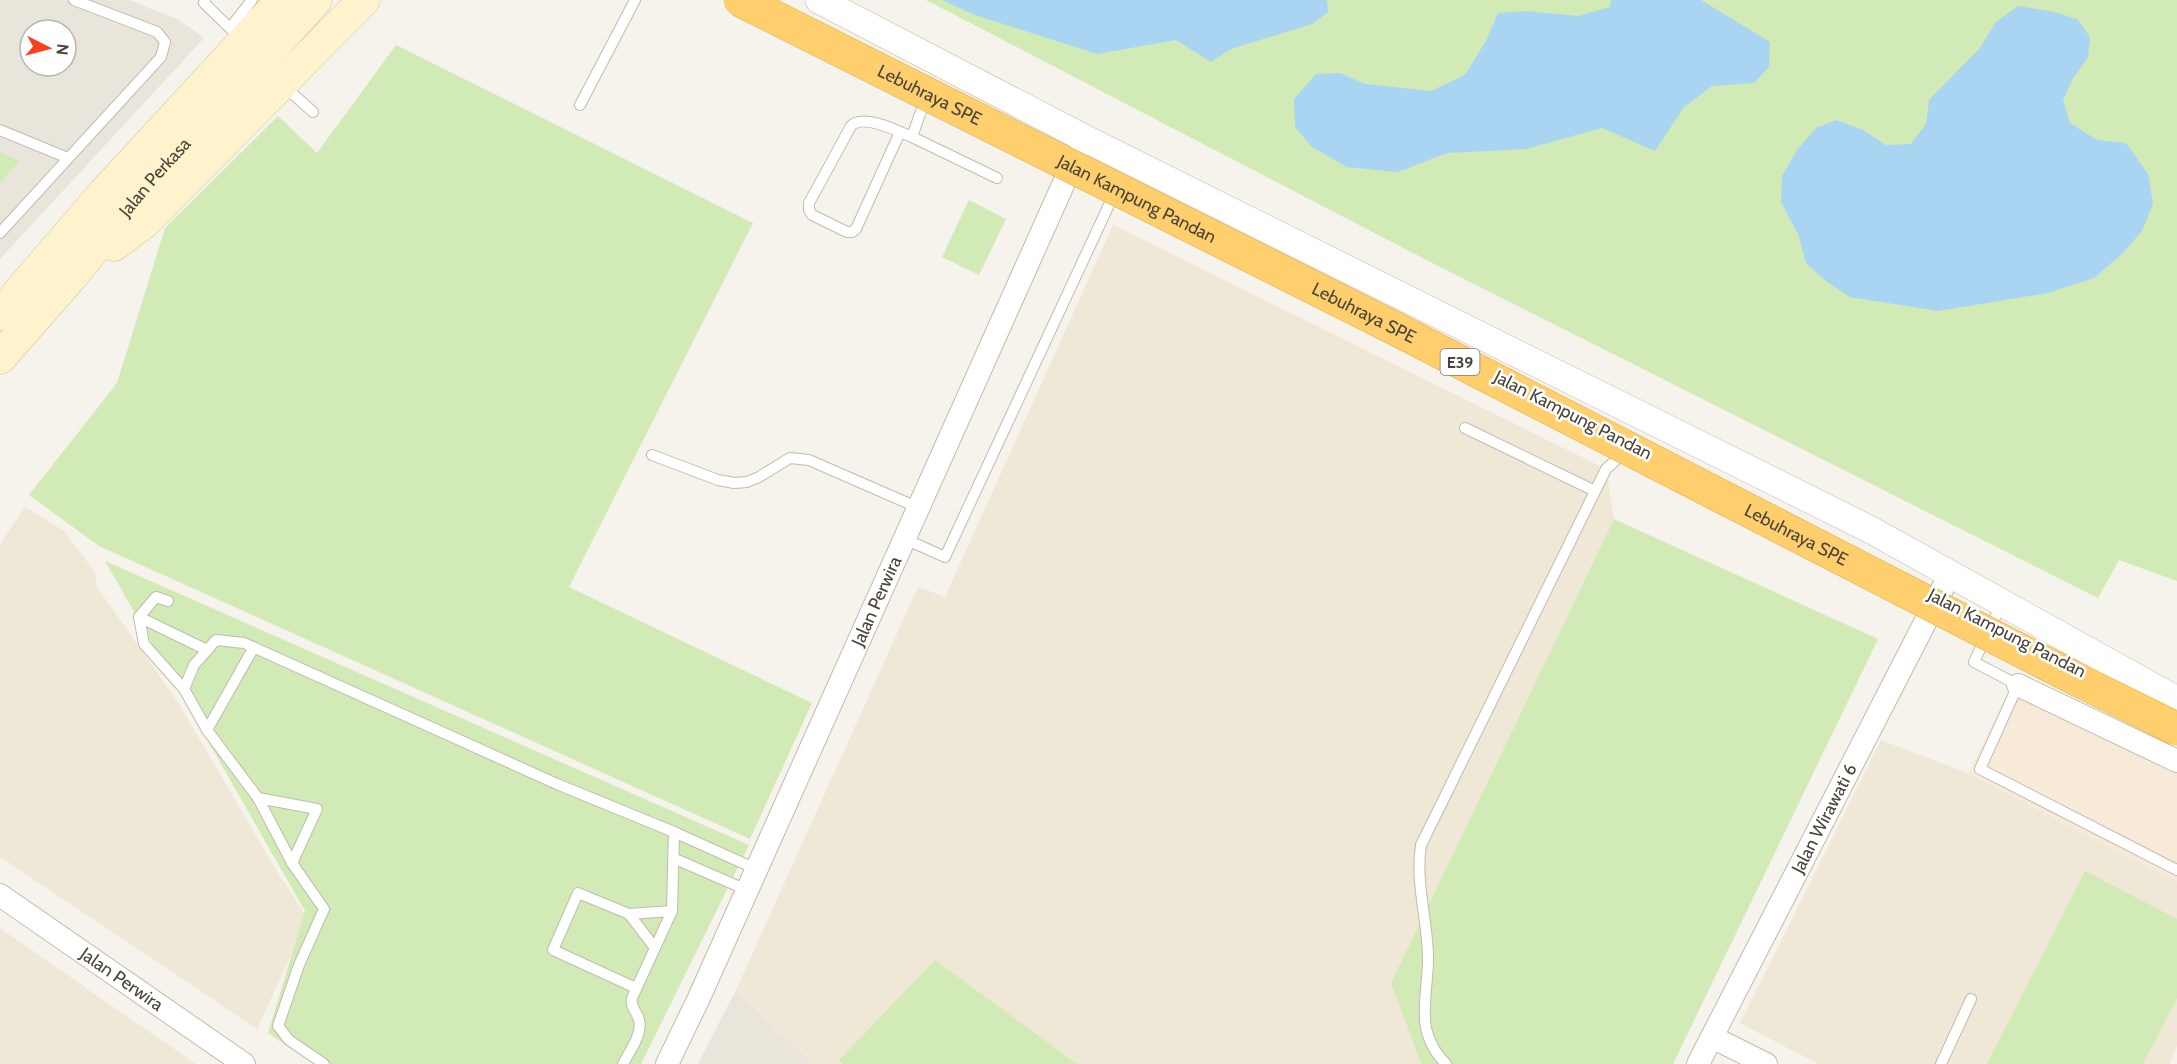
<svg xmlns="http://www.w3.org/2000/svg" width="2177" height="1064" viewBox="0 0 2177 1064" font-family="Cabin,sans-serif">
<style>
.residential{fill:#eae5da;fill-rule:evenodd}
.commercial{fill:#f7ead8}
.education{fill:#efe8d6}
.green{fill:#d2eab5}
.water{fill:#a9d4f2}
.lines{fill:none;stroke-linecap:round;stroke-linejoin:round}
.service-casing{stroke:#c2bbae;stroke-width:12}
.minor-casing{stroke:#c2bbae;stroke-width:24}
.tertiary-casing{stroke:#c2bbae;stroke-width:28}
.secondary-casing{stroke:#d6c79b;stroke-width:33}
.service{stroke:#fff;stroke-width:10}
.minor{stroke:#fff;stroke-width:22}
.tertiary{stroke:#fff;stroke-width:27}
.secondary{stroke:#fff3cd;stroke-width:32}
.motorway-bridge-casing{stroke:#e0a43c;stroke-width:34;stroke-linecap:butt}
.motorway-bridge{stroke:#ffcf6e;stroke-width:33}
.labels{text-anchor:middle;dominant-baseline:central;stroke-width:5;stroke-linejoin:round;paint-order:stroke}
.shield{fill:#fff;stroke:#817c74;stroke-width:1.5}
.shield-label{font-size:16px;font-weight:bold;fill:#4b4439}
.street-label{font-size:18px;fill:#4b4439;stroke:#fff}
</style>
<rect width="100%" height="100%" fill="#f6f3ec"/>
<g class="residential">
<path d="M0 0H129L179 20 204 38 0 259ZM30 30H66V66H30Z"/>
<polygon points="736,990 814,1064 698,1064"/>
</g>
<polygon class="commercial" points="2018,673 2177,752 2177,882 1968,773"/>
<g class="education">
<polygon points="1113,225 1606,469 1614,519 1391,983 1421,1064 814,1064 736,990 918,587 945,597"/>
<polygon points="25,507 64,531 95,572 97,587 178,702 272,863 308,919 257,1029 0,857 0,544"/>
<polygon points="1881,740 1968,773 2177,882 2177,1046 2169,1064 1818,1064 1740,1023"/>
<polygon points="0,928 93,993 196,1064 0,1064"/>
</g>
<g class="green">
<polygon points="926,0 2177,0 2177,581 2119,560 2098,598 1440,267"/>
<polygon points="396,45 753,223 569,587 812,703 750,839 99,546 29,495 117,383 165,228 278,116 317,153"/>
<polygon points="0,152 20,161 0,183"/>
<polygon points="969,200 1006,219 979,275 942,257"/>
<polygon points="1614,519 1878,639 1673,1064 1421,1064 1391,983"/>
<polygon points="105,561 749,845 641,1064 314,1064 268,1033 305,911"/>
<polygon points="2085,871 2177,919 2177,998 2143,1064 1987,1064"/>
<polygon points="935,960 1077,1064 843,1064 839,1060"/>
</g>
<g class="water">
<polygon points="942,0 1327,0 1328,12 1312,24 1231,49 1211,62 1176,40 1097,54 975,15"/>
<polygon points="1611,0 1701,0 1770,42 1769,67 1754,83 1712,86 1684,107 1655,151 1602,128 1526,149 1447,153 1398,172 1347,167 1312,147 1295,127 1294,99 1316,74 1340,73 1365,84 1431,91 1465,75 1487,39 1498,13 1526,11 1578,16 1610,7"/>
<polygon points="2018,6 2054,12 2077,19 2090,37 2088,57 2072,80 2063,100 2070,123 2097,140 2126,143 2148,174 2153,204 2142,231 2123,253 2094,278 2048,293 1938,311 1850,297 1826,281 1806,263 1799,236 1781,202 1782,176 1797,150 1816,128 1836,120 1863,130 1886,145 1911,144 1926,124 1929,100 1980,48 1996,22"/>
</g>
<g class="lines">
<defs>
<g id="service">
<polyline points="205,0 204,3 242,40"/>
<polyline points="230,28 252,0"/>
<polyline points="284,86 313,112"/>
<polyline points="580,105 635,0"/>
<polyline points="0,130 68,158"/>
<path d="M900 132 856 229 852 232H847L812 215 809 210V203L851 126C862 113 898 131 912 137L997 178"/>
<polyline points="912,137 926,97"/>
<polyline points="0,233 161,57 165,42 157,32 74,0"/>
<polyline points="1465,428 1595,491"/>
<polyline points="652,455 718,480 734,483 747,482 759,477 790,458 809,460 919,508"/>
<polyline points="905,539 945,557 1115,192"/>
<polyline points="168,601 156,597 139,617 144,644 184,689"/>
<polyline points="2002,603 1974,662 2018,685 1980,769 2177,870"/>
<polyline points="139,617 207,650"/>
<polyline points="207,730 254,647"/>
<polyline points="258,798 317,809 292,863"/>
<polyline points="674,832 756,869"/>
<polyline points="673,858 747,890"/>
<polyline points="629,914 655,948"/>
<polyline points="636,988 553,950 578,893 629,914 672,911"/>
<path d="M324 1064 289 1040 278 1026 299 965 324 909 292 863 258 798 207 730 184 689 194 665 216 640 244 643 557 784 674 832 672 911 632 998C630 1008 637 1011 639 1020 643 1034 629 1052 623 1064"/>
<path d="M1446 1064C1437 1055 1429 1042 1426 1028 1422 1006 1428 982 1428 959 1428 921 1415 883 1421 845L1606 469 1626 451"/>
<polyline points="1941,1064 1971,999"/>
</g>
<g id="minor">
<polyline points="2018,685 2177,761"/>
<path id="s1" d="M0 895 244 1064"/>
<polyline points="1712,1037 1766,1064"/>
<path id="s2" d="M667 1064 698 1000 1084 138"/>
<path id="s3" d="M1698 1064 1950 574"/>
</g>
<polyline id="tertiary" points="819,0 1084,138 1871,530 2177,700"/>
<g id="secondary">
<polyline points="114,245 146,221 364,0"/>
<polyline points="0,314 104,193 282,0"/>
<path id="s4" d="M0 358 71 277 153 178 316 0"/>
</g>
</defs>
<use href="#service" class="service-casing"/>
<use href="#minor" class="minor-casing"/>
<use href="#tertiary" class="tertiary-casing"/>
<use href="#secondary" class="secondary-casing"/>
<use href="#service" class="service"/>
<use href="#minor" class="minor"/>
<use href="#tertiary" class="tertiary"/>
<use href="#secondary" class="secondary"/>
<defs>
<g id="motorway-bridge">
<path id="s5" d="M740 0 1396 329 2080 681 2177 729"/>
</g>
</defs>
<use href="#motorway-bridge" class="motorway-bridge-casing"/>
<use href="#motorway-bridge" class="motorway-bridge"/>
</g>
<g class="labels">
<rect class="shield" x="1440.5" y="349" width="39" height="26" rx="4.5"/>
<g class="shield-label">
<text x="1460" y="362">E39</text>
</g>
<g class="street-label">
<text stroke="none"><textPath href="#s5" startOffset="212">Lebuhraya SPE</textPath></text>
<text stroke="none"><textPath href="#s4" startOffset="238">Jalan Perkasa</textPath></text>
<text stroke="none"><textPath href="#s5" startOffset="444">Jalan Kampung Pandan</textPath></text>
<text stroke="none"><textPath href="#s5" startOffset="698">Lebuhraya SPE</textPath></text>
<text transform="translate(1573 415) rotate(27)">Jalan Kampung Pandan</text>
<text stroke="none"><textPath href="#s5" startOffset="1184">Lebuhraya SPE</textPath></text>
<text stroke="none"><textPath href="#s2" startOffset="508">Jalan Perwira</textPath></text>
<text transform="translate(2007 633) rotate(27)">Jalan Kampung Pandan</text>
<text stroke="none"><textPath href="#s3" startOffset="276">Jalan Wirawati 6</textPath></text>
<text stroke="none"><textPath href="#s1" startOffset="148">Jalan Perwira</textPath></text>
</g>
</g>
<g transform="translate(48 48) rotate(96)"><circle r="28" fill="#ffffff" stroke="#b7b4b0" stroke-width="1.5"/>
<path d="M0-4.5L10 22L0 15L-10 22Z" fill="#fc3f1d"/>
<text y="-9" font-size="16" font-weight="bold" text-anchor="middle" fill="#4b4439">N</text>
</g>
</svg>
